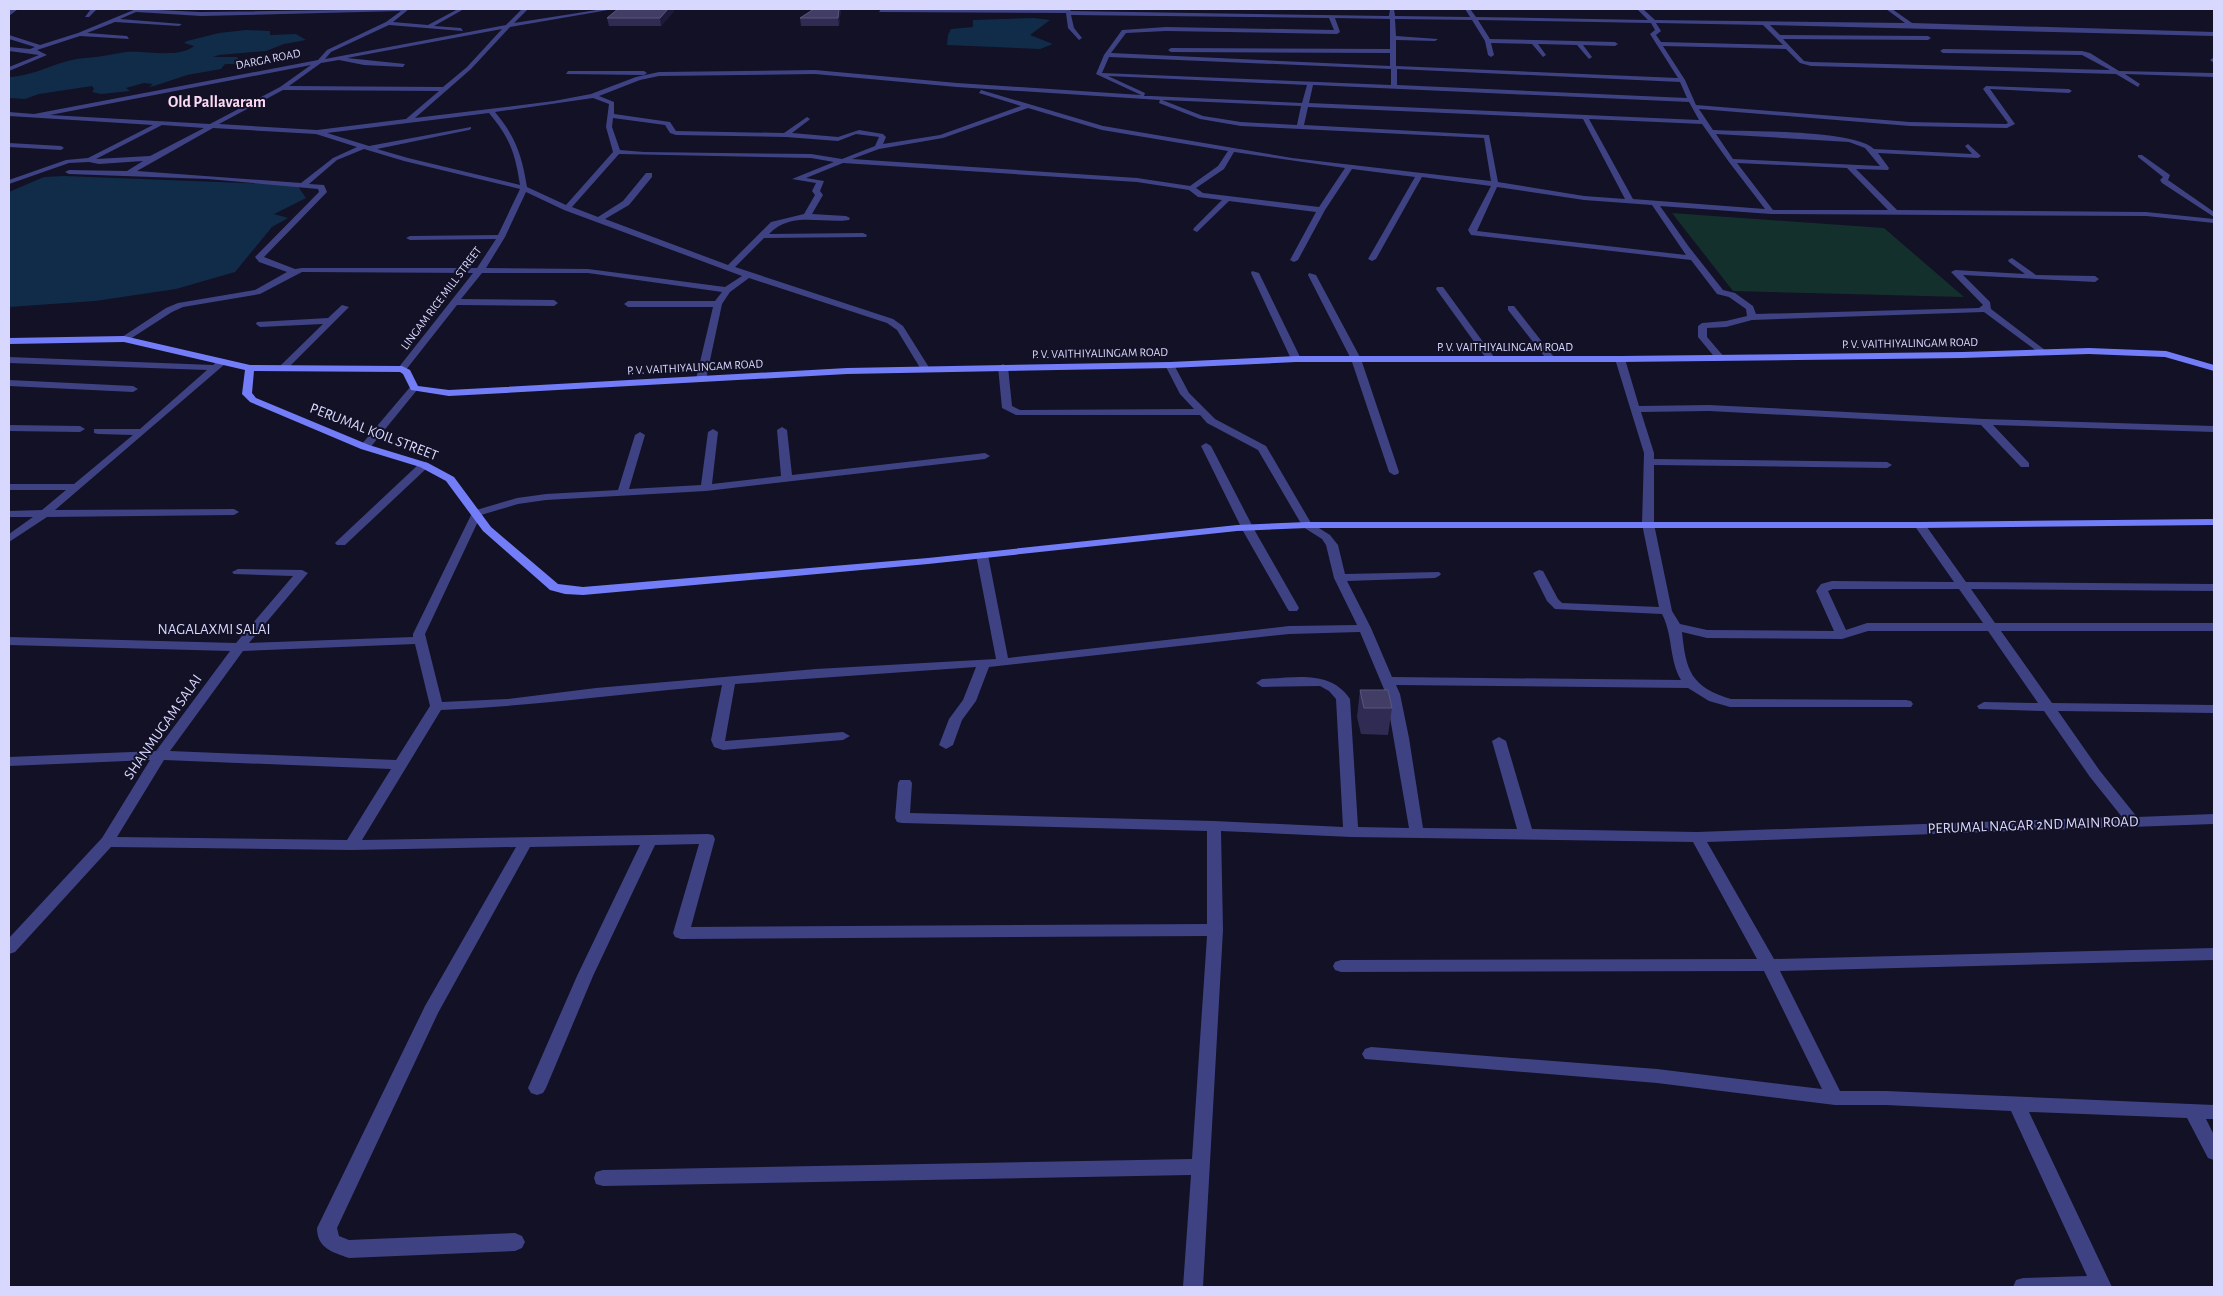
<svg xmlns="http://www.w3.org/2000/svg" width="2223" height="1296" viewBox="0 0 2223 1296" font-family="'Alegreya Sans',sans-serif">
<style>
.green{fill:#14302c}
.water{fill:#112c49}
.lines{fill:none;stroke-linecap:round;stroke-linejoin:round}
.street{fill:#3e4282;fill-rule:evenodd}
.secondary{fill:#737df8;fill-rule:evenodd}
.wall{fill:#2f2b53}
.shaded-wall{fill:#1c1939}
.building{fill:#413d65;stroke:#59567d}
.labels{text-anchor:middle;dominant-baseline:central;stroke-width:4;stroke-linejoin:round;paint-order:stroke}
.far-street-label{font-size:12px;fill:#d8d7fd;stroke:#121126}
.street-label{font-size:15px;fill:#d8d7fd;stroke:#121126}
.far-district-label{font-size:16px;font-weight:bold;fill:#fdd9f4;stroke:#121126}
</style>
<rect width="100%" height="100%" fill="#121126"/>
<polygon class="green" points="1672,213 1884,228 1964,297 1733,291"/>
<g class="water">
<polygon points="1034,18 1050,20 1030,35 1053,44 1040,49 947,45 948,35 951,29 973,27 973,20"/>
<path d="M246 30 270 31V35L296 34 306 40 284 44 266 51 219 55 213 57H237L242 64H225L221 69 187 75 154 86 149 87 153 84 144 83 126 88 130 91 101 94 92 92 94 89 92 86 39 94 25 99 9 98V77C27 77 47 67 64 62 76 58 90 58 103 56 110 55 118 53 126 52 144 50 179 59 194 46L184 43 187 41 219 33Z"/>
<polygon points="64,176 297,185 306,198 274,214 288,218 272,227 235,272 176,289 95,301 9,307 9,192 44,177"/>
</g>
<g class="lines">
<g class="street">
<polygon points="12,9 18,9 9,16 9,11"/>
<polygon points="91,9 97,9 89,17 85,17"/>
<path d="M136 9 201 12 409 9 393 22 428 25 458 9H464L434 26 461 28 463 31 389 25 331 52 325 59 506 25 522 9H528L514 23 603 9H614L510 27 471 69 415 118 554 101 591 94 636 77 659 72 815 70 957 83 1141 95 1096 74 1104 55 1122 30 1166 27 1334 30 1329 18 1071 15 1074 28 1082 38 1079 40 1068 28 1066 13 879 12 881 9H1069L1071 11 1389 16 1390 9H1394L1395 16 1470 17 1465 9H1470L1476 17 1648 20 1637 9H1643L1655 20 1905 23 1886 9H1892L1912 23 2214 32V36L1770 25 1780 35 1928 36 1931 38 1928 40 1783 39 1804 61 1811 62 2110 70 2082 55 1943 53 1940 51 1943 49 2082 51 2090 53 2119 71 2214 73V77L2125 74 2140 84 2138 87 2116 74 1811 66 1800 63 1786 49 1663 46 1685 80 1696 105 1910 122 2006 124 2008 123 1983 89 1986 86 2069 89 2072 91 2069 93 1990 89 2015 124 2007 128 1910 126 1699 109 1713 130C1746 132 1853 129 1874 149L1972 154 1965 146 1968 144 1981 156 1978 158 1878 153 1889 168 1888 170 1856 169 1897 210 2146 212 2214 219V223L2146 216 1771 214 1660 206 1689 247 1723 290 1735 293 1753 306 1756 314 1979 308 1983 305 1951 272 1955 270 2025 274 2009 262 2008 260 2012 258 2036 275 2095 276 2099 279 2095 282 1963 275 1990 302 1991 309 2045 350V354L2042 355 1984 312 1752 320 1726 327 1707 328V337L1725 358 1720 361 1717 360 1698 337V326L1702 323 1726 321 1747 316 1746 309 1729 297 1717 294 1691 260 1471 235 1468 230 1491 186 1422 177 1376 259 1372 261 1368 259 1415 177 1352 169 1325 210 1298 260 1294 262 1290 260 1316 212 1229 201 1197 232 1193 230 1194 228 1222 200 1198 197 1189 190 1137 182 843 163 806 178 824 181 820 191 823 195 812 214 846 216 850 218 849 220C821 224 791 211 769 234L863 233 867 235 866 237 764 238 735 267 893 319 903 326 930 369 928 371H922L897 330 887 323 749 278 730 292 722 304 706 379 701 382 696 379 713 307H628L624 304 628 301H715L722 292 588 273H482L461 299 554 300 558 303 554 306 457 305 405 371H399V367L473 273 302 272 260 294 183 307 172 312 127 341 119 339 166 308 178 303 255 290 287 272 259 262 255 257 319 192 318 189 208 179 69 174 65 172 69 170 127 171 143 161 99 164 89 162 69 163 9 184V180L66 160 88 158 153 125 9 116V112L34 114 318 60 327 50 386 22 401 11 201 16 136 12 120 19 182 24 179 26 115 22 87 33 127 36 129 39 80 36 37 50 47 55 9 71V67L39 55 9 51V47L30 49 35 47 9 39V35L40 45 78 33ZM1335 18 1390 19V49L1171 48 1168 50 1171 52 1390 53V66L1111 53 1126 33 1166 31 1337 34 1340 32ZM1395 19 1472 20 1485 41 1488 55 1491 57 1494 55 1491 43 1532 44 1543 57 1546 55 1538 44 1577 45 1589 59 1592 57 1583 45 1615 46 1618 44 1615 42 1490 39 1478 20 1651 23 1655 30 1650 34 1678 78 1396 66V40L1435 41 1438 39 1396 36ZM1656 23 1763 25 1783 45 1661 42 1656 35 1661 31ZM502 29 467 67 443 87 289 86 321 63 339 60 364 65 403 67 405 64 347 58ZM1109 57 1391 69V85L1102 73ZM311 65 280 87 210 124 50 115ZM1397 69 1680 82 1687 98 1397 85ZM815 74 957 87 1160 100 1159 103 1200 119 1241 126 1484 138 1491 181 1292 158 1103 126 981 90 979 93 1021 106 940 135 883 144 886 137 883 134 859 130 838 137 792 133 809 120 810 119 807 117 784 133 676 131 670 122 614 114V102L599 96 640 80 659 76ZM1108 76 1307 85 1302 103 1151 96H1144L1145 93ZM1313 85 1689 102 1699 120 1309 103ZM283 90 439 91 406 119 317 130 219 124ZM593 98 609 104 606 127 613 152 566 205 527 187C522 156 516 137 495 112ZM1162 100 1301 106 1297 125 1241 122 1203 116ZM1308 107 1583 119 1625 199 1584 196 1498 182 1489 135 1304 125ZM1028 108 1102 130 1228 151 1218 166 1190 186 1137 178 852 159 879 149 943 138ZM489 113C510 138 515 153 520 185L408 158 377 149 469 130 471 129V127L369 146 327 133ZM613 118 665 125 670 133 676 135 786 137 838 141 856 134 879 137 875 146 842 159 811 154 644 152 620 150 612 127ZM1589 119 1702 124 1729 162 1765 209 1633 199ZM162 125 204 128 150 156 96 159ZM213 128 316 134 357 147 333 158 301 183 137 171ZM1716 134 1849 142 1865 148 1880 166 1733 159ZM364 149 404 161 520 189 498 235 410 236 406 238 410 240 496 239 477 268H302L295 269 264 257 327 192 324 185 309 184 337 160ZM1234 152 1345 168 1319 207 1203 193 1196 188 1224 169ZM619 154 811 158 834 162 792 179 816 183 812 191 815 195 804 214 771 222 728 265 605 219 629 205 652 177V173H646L623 201 598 217 572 207ZM1737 163 1847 168 1888 210H1773ZM1497 187 1584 200 1652 205 1686 255 1477 231ZM526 192 564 210 742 276 725 287 588 269 486 268 505 237Z"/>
<polygon points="2213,58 2214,59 2214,63 2210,60"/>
<polygon points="568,71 644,71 647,73 644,75 566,74"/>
<polygon points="9,143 61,146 64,148 61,150 9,147"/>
<polygon points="2138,155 2142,155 2170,175 2168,180 2214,212 2214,217 2162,183 2160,180 2163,177 2138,157"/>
<polygon points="1252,271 1259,273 1301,359 1299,361 1296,362 1291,359 1251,273"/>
<polygon points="1309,273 1316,275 1361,359 1399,472 1398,474 1394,475 1389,472 1351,359 1308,275"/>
<polygon points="1437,287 1443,287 1494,357 1494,361 1488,361 1436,289"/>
<polygon points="342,305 349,307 286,370 280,370 280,366 323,324 260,327 256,324 257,322 328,318"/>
<polygon points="1508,306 1514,306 1554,357 1554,361 1548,361 1508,310"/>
<path d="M1620 356 1625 359 1639 406 1709 405 1984 419 2214 426V432L1993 425 2029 463V467H2021L1981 425 1709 411 1641 412 1654 453V459L1887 462 1892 465 1887 468 1654 465V524L1672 611 1680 624 1707 630 1834 631 1816 591 1821 584 1832 581 1954 582 1914 525 1920 522 1924 523 1966 582 2214 584V591L1971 589 1995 623H2214V631H2001L2052 703 2214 705V713L2058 711 2100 771 2137 817 2214 814V824L1707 842 1774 959 2214 948V960L1780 971 1840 1091H1886L2214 1105V1119H2206L2214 1135V1160L2208 1158 2187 1118 2029 1112 2112 1287H2013L2016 1280 2023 1278 2087 1276 2011 1111 1886 1105H1835L1657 1083 1365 1059 1362 1054 1365 1049 1371 1047 1657 1069 1822 1089 1764 971 1341 972 1335 970 1333 966 1335 962 1341 960 1757 959 1693 842 1351 837 1221 831 1223 930 1203 1287H1183L1191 1175 603 1186 596 1184 594 1178 596 1172 603 1170 1192 1159 1207 936 681 939 675 937 673 933 699 844 655 845 593 976 546 1088 543 1093 537 1095 531 1093 528 1088 577 976 640 845 530 847 438 1013 337 1228 339 1236 349 1240 515 1233 522 1236 525 1242 522 1248 515 1251 349 1258C332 1252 317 1248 317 1228L425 1006 516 847 351 850 111 847 15 952 9 954V938L102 838 150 760 9 766V757L156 751 230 651 9 645V637L236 643 293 576 234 574 232 572 238 569 302 570 308 573 249 643 413 637V634L473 511 517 498 546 494 618 490 635 435 640 432 645 435 629 489 701 485 708 432 713 429 718 432 712 484 781 476 777 430 782 427 787 430 792 475 985 453 990 456 985 459 706 491 546 500 518 504 481 515 425 634 442 702 507 699 596 688 816 669 996 659 976 555 982 552 988 555 1008 658 1289 626 1357 625 1334 578 1326 545 1322 539 1303 527 1258 450 1207 423 1200 415H1016L1002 408 998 367 1003 364 1008 367 1012 406 1020 410 1194 409 1180 394 1165 365 1170 362 1173 363 1189 393 1215 419 1266 446 1311 523 1330 535 1338 545 1345 574 1439 572 1441 574 1439 576 1435 578 1347 581 1371 628 1392 677 1681 680C1669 660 1673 635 1662 614L1555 609 1547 601 1533 573 1539 570 1543 571 1558 599 1562 603 1659 607 1642 524 1644 453 1615 359ZM1833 589H1959L1983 623H1867L1846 630 1828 591ZM1868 631H1988L2038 703 1984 702 1977 706 1979 709 2044 711 2090 777 2122 817 1697 832 1532 829 1506 741 1499 737 1492 741 1517 829 1423 828 1409 738 1400 694 1396 685 1688 688 1709 701 1730 707H1911L1913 704 1911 701 1906 700 1731 699C1691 687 1686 671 1682 632L1707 638 1842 639ZM1360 632 1386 694 1409 828 1358 827 1350 699C1330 669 1294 678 1262 679L1256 683 1262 687 1320 686 1329 691 1336 699 1343 827 1214 821 910 813 912 783 910 780H900L898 783 895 818 897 822 902 823 1207 831V924L691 927 715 839 713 835 708 834 362 840 441 710C535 706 628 693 722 685L711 740 714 747 723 750 843 740 850 736 843 732 725 741 735 684 976 667 963 700 949 719 939 745 946 749 953 745 962 720 976 701 989 667 1289 634ZM415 644 430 706 396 760 170 751 243 651ZM164 760 391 769 347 840 117 837Z"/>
<polygon points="9,357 213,365 219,360 225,360 225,364 55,510 234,509 239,512 234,515 47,517 9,542 9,534 33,517 9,517 9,511 42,510 66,490 9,490 9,484 74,484 133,435 98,434 94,433 94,429 140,429 207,370 9,363"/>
<polygon points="9,380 133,386 138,389 133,392 9,386"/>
<polygon points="414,385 417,386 417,390 369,449 361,449 361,445 411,386"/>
<polygon points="9,425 80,426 85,429 80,432 9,431"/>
<polygon points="1206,443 1211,446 1255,531 1299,608 1297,611 1289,611 1287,608 1243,531 1201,446"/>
<polygon points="424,462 428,463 428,467 345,545 337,545 335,543 337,541 420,463"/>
</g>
<polygon class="secondary" points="124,336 250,365 402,366 410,370 418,386 449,390 847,368 1170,362 1296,356 1620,356 1962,352 2089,348 2166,351 2214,365 2214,371 2165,357 2089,354 1962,358 1620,362 1296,362 1170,368 847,374 449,396 411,390 403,374 400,372 254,371 252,393 256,398 369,445 428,463 454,477 491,527 558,584 583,587 928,558 1237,525 1307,522 1920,522 2214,519 2214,525 1920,528 1307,528 1237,531 928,564 583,595 565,594 550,590 483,531 446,481 420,467 361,449 250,402 242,394 245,370 124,342 9,344 9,338"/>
</g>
<g class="wall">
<polygon points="841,9 839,26 801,26 800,18"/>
<polygon points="674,11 661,26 609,26 607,18"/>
<polygon points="1360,690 1392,708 1388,735 1361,734 1357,717"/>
</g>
<g class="shaded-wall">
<polygon points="668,9 674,9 674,11 661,26 660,18"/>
<polygon points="839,9 841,9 839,26 838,18"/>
</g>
<g class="building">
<polygon points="618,9 668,9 660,18 607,18"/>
<polygon points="814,9 839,9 838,18 800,18"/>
<polygon points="1360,690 1388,690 1392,708 1364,708"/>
</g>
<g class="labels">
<g class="far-street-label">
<text transform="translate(268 59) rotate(-11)">DARGA ROAD</text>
<text transform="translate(441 298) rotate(-53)">LINGAM RICE MILL STREET</text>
<text transform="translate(1910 343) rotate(-1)">P. V. VAITHIYALINGAM ROAD</text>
<text x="1505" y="347">P. V. VAITHIYALINGAM ROAD</text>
<text transform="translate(1100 353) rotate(-1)">P. V. VAITHIYALINGAM ROAD</text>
<text transform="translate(695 367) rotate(-3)">P. V. VAITHIYALINGAM ROAD</text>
</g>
<g class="street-label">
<text transform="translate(374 432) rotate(21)">PERUMAL KOIL STREET</text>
<text x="214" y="629">NAGALAXMI SALAI</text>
<text transform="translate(163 727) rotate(-55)">SHANMUGAM SALAI</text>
<text transform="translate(2033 825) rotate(-2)">PERUMAL NAGAR 2ND MAIN ROAD</text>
</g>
<g class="far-district-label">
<text x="217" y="102">Old Pallavaram</text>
</g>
</g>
<rect width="2223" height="1296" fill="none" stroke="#d8d7fd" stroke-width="20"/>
</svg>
